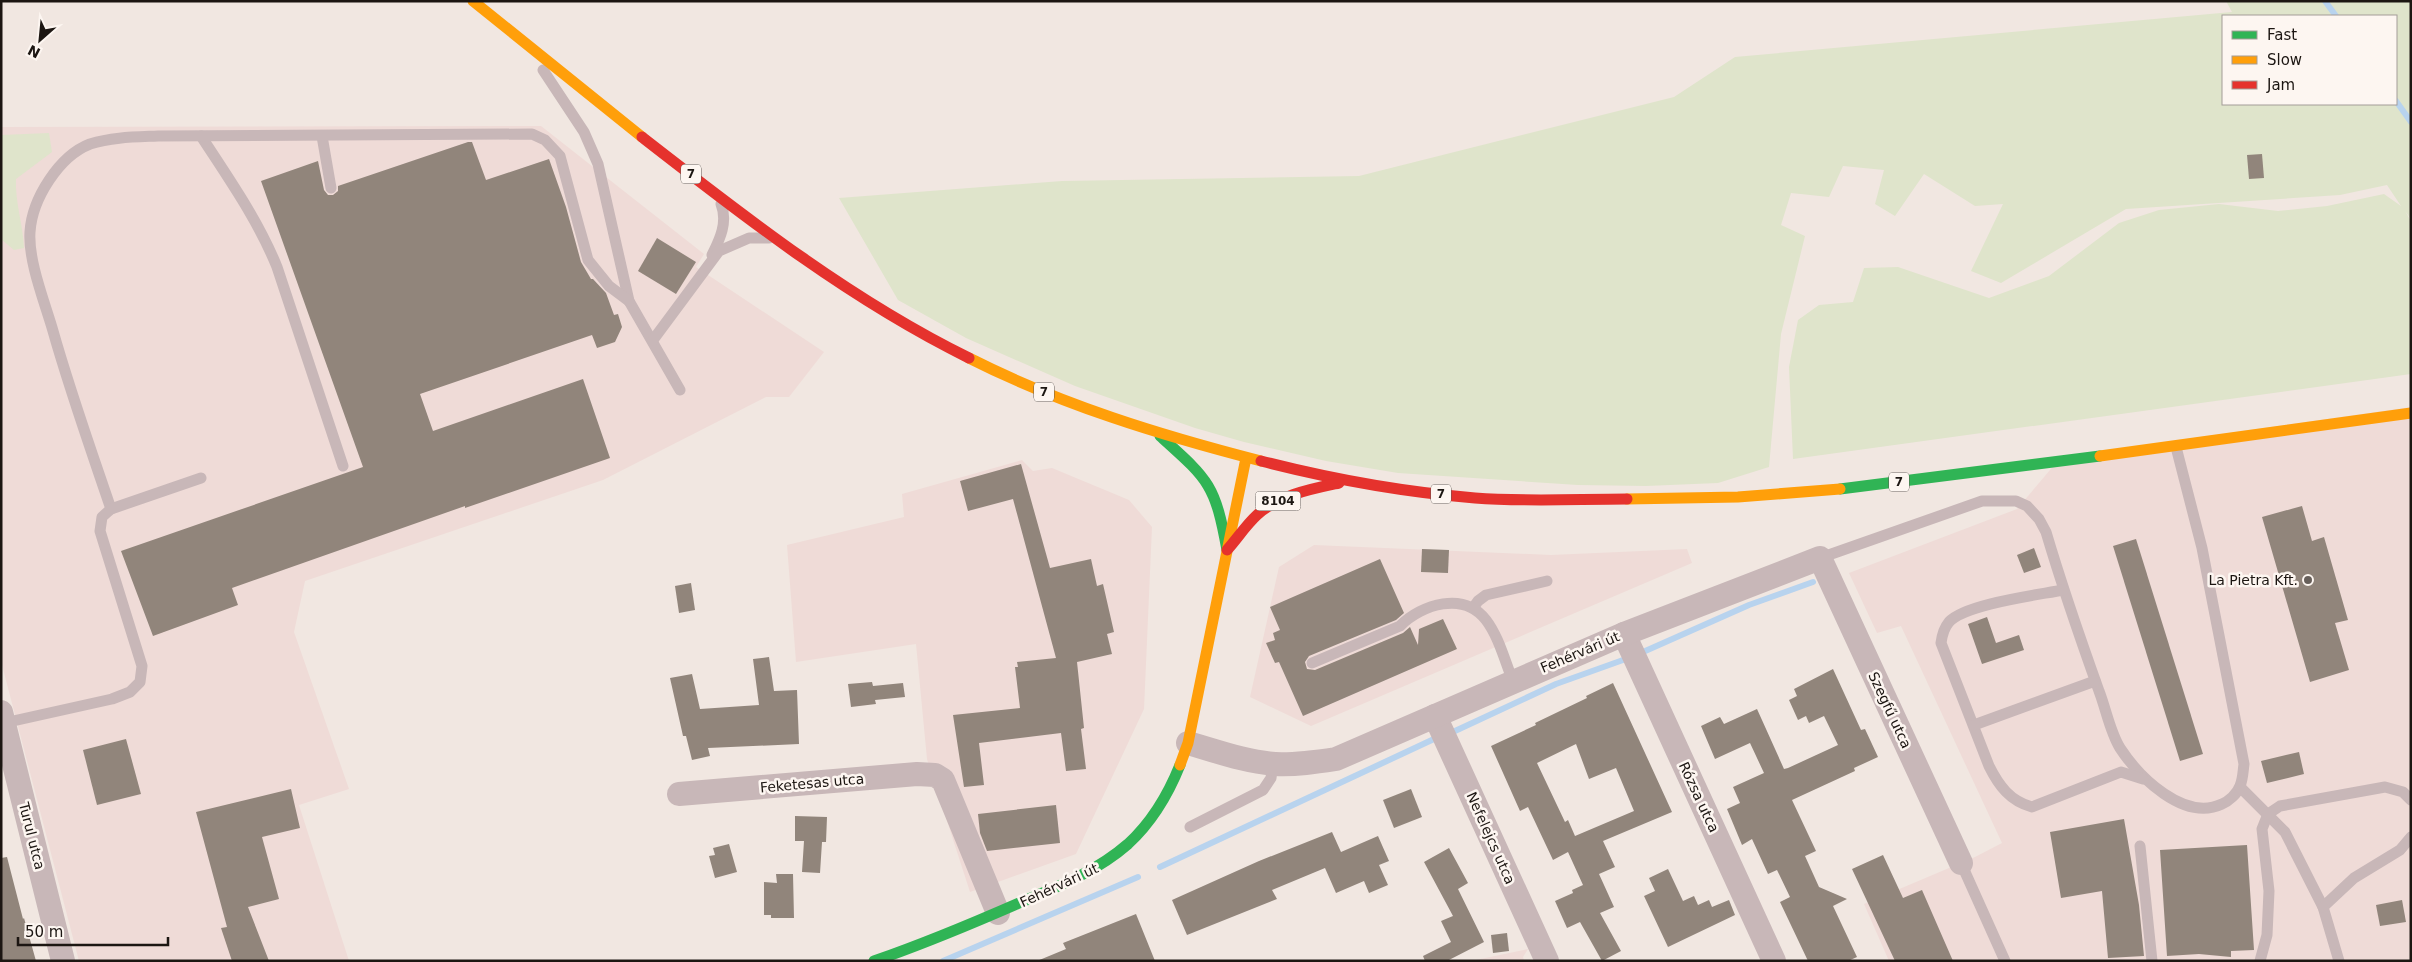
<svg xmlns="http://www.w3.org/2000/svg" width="2412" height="962" viewBox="0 0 2412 962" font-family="'DejaVu Sans',sans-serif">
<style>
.industrial{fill:#efdbd7}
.green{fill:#dfe4cb;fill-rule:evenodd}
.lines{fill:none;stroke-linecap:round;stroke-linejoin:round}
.stream{stroke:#b8d3ee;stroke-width:6}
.building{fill:#91857b;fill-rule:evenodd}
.lane{stroke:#c8b7b8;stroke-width:11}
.street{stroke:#c8b7b8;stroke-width:24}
.fast{stroke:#30b455;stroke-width:11}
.slow{stroke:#ff9f0a;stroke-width:11}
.jam{stroke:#e5322d;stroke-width:11}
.poi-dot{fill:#675f5a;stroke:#fdf6f1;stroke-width:2}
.labels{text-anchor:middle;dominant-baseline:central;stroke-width:5;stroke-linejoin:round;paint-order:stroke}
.shield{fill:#fdf6f1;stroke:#605955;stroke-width:1}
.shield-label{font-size:12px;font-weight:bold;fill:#1c1612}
.poi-label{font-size:14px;fill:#1c1612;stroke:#fdf6f1;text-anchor:end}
.street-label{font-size:14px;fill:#1c1612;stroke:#fdf6f1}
</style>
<rect width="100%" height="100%" fill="#f1e7e1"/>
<g class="industrial">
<polygon points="541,126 704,254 696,267 824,352 789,397 766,397 603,480 305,581 294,632 349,789 299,805 349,961 79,961 1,661 1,127"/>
<polygon points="2411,407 2411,961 1889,961 1864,904 1975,857 2002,843 1901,626 1877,633 1849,573 2017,509 2061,457"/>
<polygon points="1022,460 1033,471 1052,468 1129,500 1152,527 1144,709 1076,854 970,892 927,759 916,644 796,662 787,545 904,517 902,494"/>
<polygon points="1314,545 1551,555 1687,549 1692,563 1311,726 1250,697 1279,567"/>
<polygon points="1528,949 1523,957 1524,961 1471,961"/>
</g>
<g class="green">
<path d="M2226 1H2411V219L2405 211 2411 221V374L1793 459 1789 367 1798 320 1819 305 1853 302 1864 268 1898 267 1989 298 2049 276 2119 223 2159 210 2219 204 2278 211 2327 206 2384 194 2401 206 2387 185 2340 195 2126 209 2001 283 1971 271 2003 204 1975 206 1924 174 1895 216 1875 204 1884 170 1843 166 1829 197 1791 193 1781 225 1805 236 1781 334 1769 467 1718 483 1646 486 1578 485 1398 473 1326 461 1244 442 1195 428 1075 386 966 338 898 300 839 198 1062 181 1359 176 1674 97 1735 57 2232 12ZM2223 16H2396V104H2223Z"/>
<path d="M49 133 52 152 16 179C15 203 23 224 24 248L14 250 1 239V135Z"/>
</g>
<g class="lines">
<g class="stream">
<polyline points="2325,1 2336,16"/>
<polyline points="2396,101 2411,122"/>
<polyline points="1643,652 1749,605 1813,582"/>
<polyline points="1455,731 1556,684 1623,660"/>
<polyline points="1160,867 1434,739"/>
<polyline points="943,961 1138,877"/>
</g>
</g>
<g class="building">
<polygon points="468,142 472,142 486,180 549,159 566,207 581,262 591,279 593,279 606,293 614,315 618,314 622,327 615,342 597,348 592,335 420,394 433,431 583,379 610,458 465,508 465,506 232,588 238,605 153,636 121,551 363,467 261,181 318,161 324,190 328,195 333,195 338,191 338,186"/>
<polygon points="2262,154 2264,178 2249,179 2247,155"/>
<polygon points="657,238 696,262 676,294 638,271"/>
<polygon points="1021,464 1050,568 1091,559 1097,586 1103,584 1114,632 1107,634 1112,654 1077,662 1084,728 1081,729 1086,769 1066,771 1061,733 979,743 984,785 964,787 953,715 1020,708 1015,667 1018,667 1017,662 1056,658 1013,499 968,511 960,481"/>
<polygon points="2302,506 2312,541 2324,537 2348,620 2335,623 2349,670 2310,682 2262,517"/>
<polygon points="2136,539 2203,754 2180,761 2113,546"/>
<polygon points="2034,548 2041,567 2024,573 2017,555"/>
<polygon points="1422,549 1449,550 1448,573 1421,572"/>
<polygon points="1380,559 1404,613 1396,620 1309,656 1305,662 1307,669 1315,670 1403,633 1410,627 1418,645 1419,629 1443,619 1457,649 1303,716 1279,662 1275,663 1266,643 1275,640 1273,633 1280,630 1270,607"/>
<polygon points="691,583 695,610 679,613 675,586"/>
<polygon points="1987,617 1996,643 2019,635 2024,650 1982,664 1968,624"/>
<polygon points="769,657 774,691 797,690 799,744 708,748 710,756 692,760 686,736 683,736 670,678 692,674 700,709 759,705 753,659"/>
<polygon points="1833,669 1861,730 1865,729 1878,757 1854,768 1855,771 1792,800 1816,851 1805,856 1819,887 1847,899 1833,906 1857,957 1848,961 1808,961 1780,902 1790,897 1777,870 1768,874 1752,839 1742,845 1727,809 1740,803 1733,787 1764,773 1750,743 1715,759 1701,726 1720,717 1724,724 1757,709 1784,769 1788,768 1838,745 1824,716 1809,723 1806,716 1798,720 1789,700 1797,696 1794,689"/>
<polygon points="872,682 873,686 903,683 905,697 875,700 876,704 851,707 848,684"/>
<path d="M1613 683 1672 812 1603 841 1615 867 1599 874 1614 907 1600 913 1621 951 1602 961 1580 922 1567 928 1555 901 1573 893 1572 890 1583 885 1568 852 1553 860 1528 807 1520 811 1491 746 1536 725 1535 723 1587 698 1586 696ZM1576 744 1589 779 1616 768 1634 811 1575 836 1568 820 1565 822 1537 763Z"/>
<polygon points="126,739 141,794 97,805 83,750"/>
<polygon points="2299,752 2304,774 2267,783 2261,761"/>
<polygon points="291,789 300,828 262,837 279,899 248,907 269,961 232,961 221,928 227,927 196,812"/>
<polygon points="1411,789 1422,817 1394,828 1383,800"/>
<polygon points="1056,805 1060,843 987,851 980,833 978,814"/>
<polygon points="795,816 827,817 826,842 822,842 820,873 802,872 804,841 795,841"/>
<polygon points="2124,819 2139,905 2144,956 2108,958 2102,891 2061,898 2050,832"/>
<polygon points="1332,832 1341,852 1378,836 1389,861 1379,865 1388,885 1369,893 1364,881 1336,893 1325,868 1272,890 1277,899 1187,935 1172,900 1259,861"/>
<polygon points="729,844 737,872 715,878 709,856 715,855 713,848"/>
<polygon points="2247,845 2254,950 2231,951 2231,957 2199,954 2167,956 2160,850"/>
<polygon points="1449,848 1468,883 1458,889 1484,942 1447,961 1425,961 1423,956 1451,942 1441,921 1453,916 1424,862"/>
<polygon points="1883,855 1903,898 1922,890 1953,961 1895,961 1852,869"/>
<polygon points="7,857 23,919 24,918 36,961 1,961 1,858"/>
<polygon points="1668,869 1683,901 1694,896 1698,905 1709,900 1712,907 1729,900 1735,915 1668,947 1644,896 1655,891 1649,878"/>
<polygon points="776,874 793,874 794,918 771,918 771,915 764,915 764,882 777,883"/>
<polygon points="2402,900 2406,922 2380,926 2376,905"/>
<polygon points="1136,914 1155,961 1037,961 1066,949 1063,943"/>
<polygon points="1507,933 1509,951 1493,953 1491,935"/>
</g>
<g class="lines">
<g class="lane">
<polyline points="543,70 584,132 598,164 629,301 680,390"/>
<path d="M201 136C229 179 258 220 277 267L343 466"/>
<polyline points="322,136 331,188"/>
<path d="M712 255C720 239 728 222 721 204"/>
<polyline points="653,340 719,251 749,238 769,238"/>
<path d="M111 509C91 450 70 391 53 331 45 303 28 261 30 232 32 199 59 156 90 144 112 137 135 137 158 136L532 134 545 140 560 156 588 260 609 286 629 301"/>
<path d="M1820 558 1982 501H2016L2027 506 2039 519 2046 532C2062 586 2080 638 2099 691 2106 709 2110 732 2120 748 2139 777 2184 822 2222 804 2229 801 2237 794 2240 786 2243 779 2243 771 2244 764L2202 548 2176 447"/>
<path d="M2063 590C2038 595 1965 604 1949 622 1944 628 1942 635 1941 643L1989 766C1999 786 2010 801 2032 807L2121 772 2143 779"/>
<polyline points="1473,608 1478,601 1486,595 1547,581"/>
<path d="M1312 663 1400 626C1422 604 1464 591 1486 620 1499 637 1505 662 1513 681"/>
<polyline points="4,723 112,699 130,692 140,682 142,666 100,531 102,517 111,509 201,478"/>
<polyline points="1974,725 2095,681"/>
<polyline points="2240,787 2285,832 2323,907 2339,961"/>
<polyline points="1190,827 1263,790 1271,778 1273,764"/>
<polyline points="2140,846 2152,961"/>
<polyline points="1961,863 2005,961"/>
<polyline points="2323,907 2354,878 2400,850 2411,837"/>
<polyline points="2260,961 2267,935 2269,891 2262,829 2268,814 2280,806 2385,787 2403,792 2411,800"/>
</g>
<g class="street">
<polyline points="1624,634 1774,961"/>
<polyline points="1,712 63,961"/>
<polyline points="1435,716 1547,961"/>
<path d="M1188 743C1216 751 1246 762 1275 764 1296 765 1316 762 1336 759L1624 634 1820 558 1961 863"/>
<polyline points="679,794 917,774 935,775 943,780 998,913"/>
</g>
<g class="fast">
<path d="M1160 436C1209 480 1215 484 1227 550"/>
<polyline points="1840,489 2100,456"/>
<path d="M874 961C923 944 971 924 1019 903 1057 887 1096 872 1128 844 1152 822 1168 795 1180 765"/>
</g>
<g class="slow">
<polyline points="473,1 642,137"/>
<path d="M969 358C1062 405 1160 435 1261 461"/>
<polyline points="2100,456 2411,413"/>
<polyline points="1627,499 1738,497 1840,489"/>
<polyline points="1180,765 1188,743 1246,458"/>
</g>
<g class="jam">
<path d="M642 137C746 218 851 300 969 358"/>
<path d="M1261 461C1331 479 1403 492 1475 498 1526 502 1577 499 1627 499"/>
<path d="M1227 550C1237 539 1246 525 1257 515 1279 495 1311 489 1339 483"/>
</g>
</g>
<circle class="poi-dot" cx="2308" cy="580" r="5"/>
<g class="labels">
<g class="shield">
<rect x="681" y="164.5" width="20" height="19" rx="4"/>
<rect x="1034" y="382.5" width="20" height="19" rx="4"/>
<rect x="1889" y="472.5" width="20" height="19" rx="4"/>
<rect x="1431" y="484.5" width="20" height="19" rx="4"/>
<rect x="1255.5" y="491.5" width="45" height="19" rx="4"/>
</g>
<g class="shield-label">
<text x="691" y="174">7</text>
<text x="1044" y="392">7</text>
<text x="1899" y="482">7</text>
<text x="1441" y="494">7</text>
<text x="1278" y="501">8104</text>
</g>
<g class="poi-label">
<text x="2298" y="580">La Pietra Kft.</text>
</g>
<g class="street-label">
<text transform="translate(1580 652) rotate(-23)">Fehérvári út</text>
<text transform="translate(1890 710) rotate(65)">Szegfű utca</text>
<text transform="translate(812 783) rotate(-5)">Feketesas utca</text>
<text transform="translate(1699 797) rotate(65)">Rózsa utca</text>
<text transform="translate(32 836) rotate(76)">Turul utca</text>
<text transform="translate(1491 838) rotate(66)">Nefelejcs utca</text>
<text transform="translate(1059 885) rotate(-25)">Fehérvári út</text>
</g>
</g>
<rect width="2412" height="962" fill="none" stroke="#1c1612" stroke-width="5"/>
<rect x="2222" y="15" width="175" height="90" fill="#fdf6f1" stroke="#a39c98"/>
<rect x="2232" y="31" width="25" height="8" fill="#30b455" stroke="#a39c98"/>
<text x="2267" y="40" font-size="15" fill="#1c1612">Fast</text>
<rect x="2232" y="56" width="25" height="8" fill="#ff9f0a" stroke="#a39c98"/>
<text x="2267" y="65" font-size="15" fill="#1c1612">Slow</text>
<rect x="2232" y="81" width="25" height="8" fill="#e5322d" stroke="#a39c98"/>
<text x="2267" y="90" font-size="15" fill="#1c1612">Jam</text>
<g transform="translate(40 40) rotate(207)" stroke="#fdf6f1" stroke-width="4" paint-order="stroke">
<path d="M0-4L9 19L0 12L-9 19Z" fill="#1c1612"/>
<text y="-8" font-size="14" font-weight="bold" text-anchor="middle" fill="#1c1612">N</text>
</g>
<path d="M18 937v8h150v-8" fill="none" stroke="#1c1612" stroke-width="2.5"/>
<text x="25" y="937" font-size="15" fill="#1c1612" stroke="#fdf6f1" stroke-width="4" paint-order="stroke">50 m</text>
</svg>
